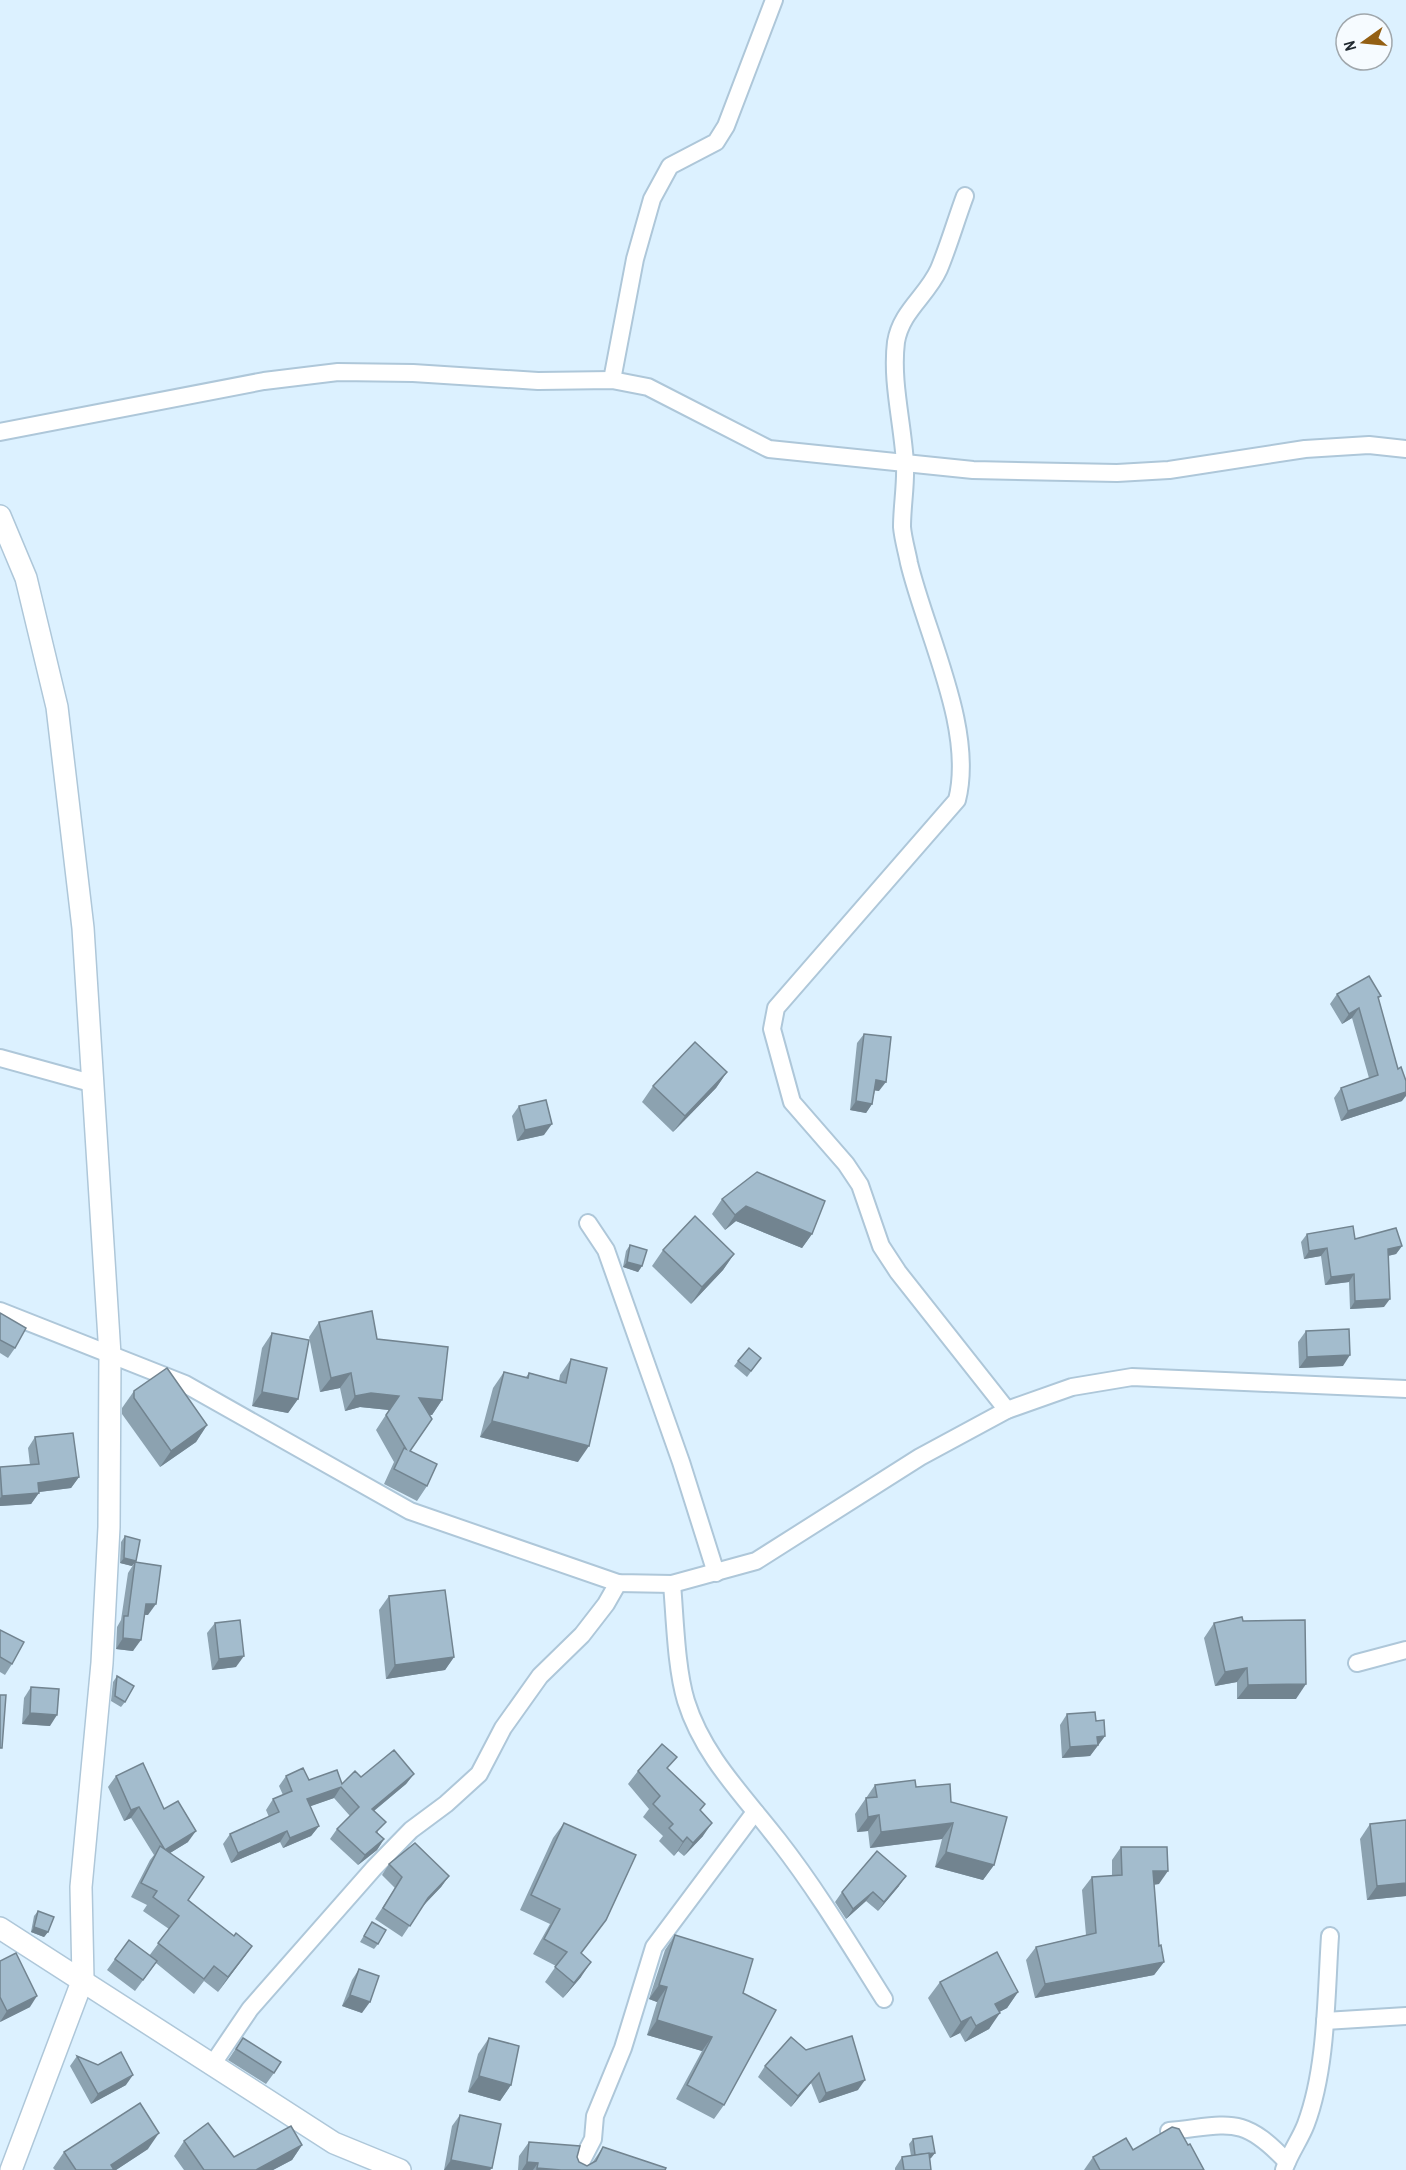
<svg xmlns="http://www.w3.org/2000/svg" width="1406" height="2170" viewBox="0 0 1406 2170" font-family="'Archivo Narrow',sans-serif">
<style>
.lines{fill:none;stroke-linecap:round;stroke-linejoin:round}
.minor-casing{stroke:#aec7d9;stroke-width:20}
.tertiary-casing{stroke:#aec7d9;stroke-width:24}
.minor{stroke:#fff;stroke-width:16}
.tertiary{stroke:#fff;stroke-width:21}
.wall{fill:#8ca2b0}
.shaded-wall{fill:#728490}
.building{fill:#a3bccd;stroke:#728490;stroke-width:1.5}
</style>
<rect width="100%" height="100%" fill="#dcf1ff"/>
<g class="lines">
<defs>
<g id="minor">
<path d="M965 196C956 220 949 245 939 269 927 296 901 311 896 342 891 382 903 424 905 464 906 485 902 506 902 527 903 539 907 552 909 563 926 634 975 729 957 800L776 1008 772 1029 792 1102 846 1164 860 1185 881 1246 898 1272 1007 1410"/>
<polyline points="612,380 635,259 652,199 670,166 716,142 726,126 774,0"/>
<polyline points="0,432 264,381 338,372 413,373 538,381 612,380 648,387 769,449 973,470 1117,473 1169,470 1305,449 1369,445 1406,449"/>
<polyline points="0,1058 91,1083"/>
<polyline points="588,1223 606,1250 681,1462 716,1573"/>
<polyline points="0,1311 185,1384 410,1511 618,1583 672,1584 756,1561 920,1457 1007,1410 1072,1387 1132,1377 1406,1389"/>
<path d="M672 1584C675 1618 676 1668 686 1701 703 1756 744 1796 778 1840 817 1890 850 1945 884 1999"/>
<polyline points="1357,1663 1406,1650"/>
<polyline points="1325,2021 1406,2016"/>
<polyline points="212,2065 250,2009 374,1868 411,1830 446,1804 479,1774 503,1728 540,1676 582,1635 606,1604 618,1583"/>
<path d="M1169 2131C1230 2125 1242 2114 1287 2162"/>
<polyline points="577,2170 593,2139 595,2116 623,2048 654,1947 755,1812"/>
<path d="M1284 2170C1289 2154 1300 2140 1306 2124 1327 2068 1326 1995 1330 1936"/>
</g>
<g id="tertiary">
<polyline points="0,516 26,578 57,707 83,928 110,1355 109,1527 102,1663 81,1887 83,1979 11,2170"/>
<polyline points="0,1928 334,2143 400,2170"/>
</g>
</defs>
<use href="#minor" class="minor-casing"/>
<use href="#tertiary" class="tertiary-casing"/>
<use href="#minor" class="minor"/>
<use href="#tertiary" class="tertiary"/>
</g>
<g class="wall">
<polygon points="1337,994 1381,996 1378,999 1402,1101 1341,1121 1334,1098 1341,1088 1369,1078 1352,1018 1342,1024 1330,1004"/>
<polygon points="864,1034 879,1091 875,1090 872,1104 866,1113 850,1110 857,1043"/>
<polygon points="727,1072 716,1088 673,1132 642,1102 653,1086"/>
<polygon points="519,1106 544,1135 517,1141 512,1116"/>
<polygon points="722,1199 812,1234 802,1248 736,1221 725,1230 712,1214"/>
<polygon points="1307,1234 1402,1246 1396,1254 1388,1256 1384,1307 1350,1309 1349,1282 1325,1285 1321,1256 1304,1259 1301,1242"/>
<polygon points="630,1245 642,1266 638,1272 623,1267 626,1251"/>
<polygon points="663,1250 734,1254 723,1270 691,1304 652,1266"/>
<polygon points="0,1313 15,1348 8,1358 0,1353"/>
<polygon points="319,1322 377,1339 442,1400 432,1415 430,1415 410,1451 427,1486 417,1501 384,1484 394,1462 376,1430 389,1410 360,1407 345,1411 340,1388 320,1392 309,1337"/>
<polygon points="1306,1331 1343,1366 1299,1368 1298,1342"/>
<polygon points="272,1333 298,1399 288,1413 252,1406 262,1348"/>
<polygon points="761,1358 747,1377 734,1366 738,1361"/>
<polygon points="571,1359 578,1462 480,1437 493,1388 504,1372 526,1377 529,1373 559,1381 560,1375"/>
<polygon points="134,1391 207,1425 196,1442 160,1467 122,1414 122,1408"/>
<polygon points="35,1437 79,1477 71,1488 39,1492 31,1504 0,1506 0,1467 30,1465 28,1448"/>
<polygon points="125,1536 136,1561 132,1566 120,1563 121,1542"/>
<polygon points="135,1562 148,1615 144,1615 133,1651 116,1649 117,1627 121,1620 128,1573"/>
<polygon points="389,1596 454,1657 445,1670 386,1679 379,1610"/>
<polygon points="215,1623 236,1667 212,1670 207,1633"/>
<polygon points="1214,1623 1296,1699 1237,1699 1237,1682 1215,1686 1204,1638"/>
<polygon points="0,1630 12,1664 5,1675 0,1672"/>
<polygon points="117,1676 125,1702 121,1707 111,1701 113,1682"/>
<polygon points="31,1687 50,1726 22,1724 24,1698"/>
<polygon points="1067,1714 1096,1721 1105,1736 1090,1756 1062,1758 1060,1725"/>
<polygon points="668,1769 700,1811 703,1836 684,1856 678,1851 674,1856 659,1841 663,1836 643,1817 649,1809 628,1784 638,1771"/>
<polygon points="414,1774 406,1784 374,1811 378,1833 384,1839 377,1850 358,1865 330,1839 337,1829 350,1816 334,1798 310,1806 319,1826 311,1836 283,1848 280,1842 231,1863 223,1844 230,1834 269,1817 266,1810 273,1799 283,1795 279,1786 286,1776 342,1784 361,1777"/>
<polygon points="116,1776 164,1809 188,1842 170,1853 188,1900 234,1936 252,1946 218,1992 204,1981 194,1994 156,1963 135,1991 107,1970 115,1959 149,1956 169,1929 143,1911 147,1905 131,1897 150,1860 154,1855 131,1818 124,1821 108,1787"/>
<polygon points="875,1785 916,1787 951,1802 994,1865 983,1880 935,1867 942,1839 870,1848 868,1831 857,1832 855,1814"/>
<polygon points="564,1823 595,1935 581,1953 581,1977 563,1998 545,1982 556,1966 533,1954 550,1924 520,1910 553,1838"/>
<polygon points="1370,1824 1406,1896 1367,1900 1360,1839"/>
<polygon points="1121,1847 1159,1884 1154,1885 1159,1946 1164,1962 1154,1975 1035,1998 1026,1960 1036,1947 1086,1935 1082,1890 1092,1877 1112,1876 1112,1860"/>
<polygon points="389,1864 449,1876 441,1887 422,1907 402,1937 375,1919 395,1888 382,1875"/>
<polygon points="899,1886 878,1911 866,1901 846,1919 835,1902 842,1892"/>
<polygon points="38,1911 48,1932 44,1937 31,1932 34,1916"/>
<polygon points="372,1922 378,1944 374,1949 360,1942"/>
<polygon points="675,1935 743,1993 724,2105 714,2119 676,2099 702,2051 647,2035 657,2002 649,1999 665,1950"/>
<polygon points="0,1961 30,2007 0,2022"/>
<polygon points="359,1969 362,2013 342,2006 352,1980"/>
<polygon points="940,1982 1018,1992 1007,2008 999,2012 989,2029 965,2042 960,2033 950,2038 928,1998"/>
<polygon points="243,2038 274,2073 266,2084 228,2060"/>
<polygon points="489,2038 511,2085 500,2101 468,2092 478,2054"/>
<polygon points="806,2050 858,2090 819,2103 811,2083 791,2107 758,2077 765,2066"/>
<polygon points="77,2056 98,2065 126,2085 91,2104 70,2066"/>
<polygon points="460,2115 492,2168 490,2170 444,2170 452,2126"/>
<polygon points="913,2139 935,2153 930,2159 931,2170 895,2170 895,2168 902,2157 911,2156 909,2144"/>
<polygon points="184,2141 234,2157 302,2145 292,2160 273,2170 184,2170 174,2156"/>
<polygon points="529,2142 577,2157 579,2162 587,2166 592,2163 603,2147 665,2170 518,2170 519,2156"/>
<polygon points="148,2149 116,2170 55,2170 53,2168 64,2152"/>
<polygon points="1133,2150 1204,2170 1084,2170 1093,2157"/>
</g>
<g class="shaded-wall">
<polygon points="1359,1008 1352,1018 1342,1024 1349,1014"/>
<polygon points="727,1072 716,1088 673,1132 685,1116"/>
<polygon points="876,1080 886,1082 879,1091 870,1090"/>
<polygon points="1406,1092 1406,1096 1402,1101 1341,1121 1348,1111"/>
<polygon points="856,1101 872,1104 866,1113 850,1110"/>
<polygon points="552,1124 544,1135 517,1141 525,1130"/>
<polygon points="746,1206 812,1234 802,1248 736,1221 725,1230 735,1215"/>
<polygon points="1402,1246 1396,1254 1383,1257 1388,1249"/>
<polygon points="1327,1248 1321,1256 1304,1259 1309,1251"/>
<polygon points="734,1254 723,1270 691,1304 702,1287"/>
<polygon points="627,1262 642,1266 638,1272 623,1267"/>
<polygon points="1354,1274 1349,1282 1325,1285 1331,1277"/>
<polygon points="1390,1299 1384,1307 1350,1309 1355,1301"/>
<polygon points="1350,1355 1343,1366 1299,1368 1307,1357"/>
<polygon points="351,1373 340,1388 320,1392 331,1378"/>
<polygon points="262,1392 298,1399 288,1413 252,1406"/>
<polygon points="371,1393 399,1396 389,1410 360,1407 345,1411 355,1396"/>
<polygon points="419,1398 442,1400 432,1415 408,1412"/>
<polygon points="492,1421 589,1446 578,1462 480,1437"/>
<polygon points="207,1425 196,1442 160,1467 171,1451"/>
<polygon points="79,1477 71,1488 31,1493 39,1493 31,1504 0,1506 0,1498 2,1496 38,1483"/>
<polygon points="124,1558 136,1561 132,1566 120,1563"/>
<polygon points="146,1604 156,1604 148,1615 138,1614"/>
<polygon points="123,1638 141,1640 133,1651 116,1649"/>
<polygon points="244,1656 236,1667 212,1670 219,1659"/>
<polygon points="454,1657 445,1670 386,1679 395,1665"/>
<polygon points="1247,1668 1237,1682 1215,1686 1225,1672"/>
<polygon points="1306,1684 1296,1699 1237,1699 1248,1685"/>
<polygon points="30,1713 57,1715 50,1726 22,1724"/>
<polygon points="1105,1736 1090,1756 1062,1758 1070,1747 1097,1737"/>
<polygon points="414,1774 406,1784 364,1819 372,1809"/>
<polygon points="341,1787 334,1798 300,1810 307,1799"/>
<polygon points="139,1807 131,1818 124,1821 131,1810"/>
<polygon points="879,1815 868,1831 857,1832 868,1817"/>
<polygon points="712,1823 703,1836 684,1856 693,1843"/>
<polygon points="953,1823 942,1839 870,1848 881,1832"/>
<polygon points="319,1826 311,1836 283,1848 290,1838"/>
<polygon points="196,1831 188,1842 157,1861 165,1850"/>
<polygon points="287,1831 280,1842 231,1863 238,1853"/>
<polygon points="687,1837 678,1851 674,1856 683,1842"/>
<polygon points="384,1839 377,1850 358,1865 365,1855"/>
<polygon points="946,1852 994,1865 983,1880 935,1867"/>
<polygon points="1153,1871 1168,1871 1159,1884 1143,1885"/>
<polygon points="449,1876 441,1887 420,1909 428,1898"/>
<polygon points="906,1876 899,1886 878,1911 884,1902"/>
<polygon points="1406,1883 1406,1896 1367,1900 1377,1886"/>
<polygon points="873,1892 866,1901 846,1919 853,1909"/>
<polygon points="34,1927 48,1932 44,1937 31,1932"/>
<polygon points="252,1946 242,1960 218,1992 228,1977"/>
<polygon points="591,1962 581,1977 563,1998 574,1983"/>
<polygon points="1164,1962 1154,1975 1035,1998 1045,1984"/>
<polygon points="659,1985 667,1987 657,2002 649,1999"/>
<polygon points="1018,1992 1007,2008 984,2020 995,2004"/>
<polygon points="350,1995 370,2002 362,2013 342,2006"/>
<polygon points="37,1996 30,2007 0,2022 7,2011"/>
<polygon points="1000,2013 989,2029 965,2042 976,2026"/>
<polygon points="971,2017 960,2033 950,2038 961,2022"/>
<polygon points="657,2020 712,2037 702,2051 647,2035"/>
<polygon points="819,2073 811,2083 791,2107 798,2096"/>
<polygon points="133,2075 126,2085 91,2104 98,2094"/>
<polygon points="479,2076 511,2085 500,2101 468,2092"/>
<polygon points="865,2080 858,2090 819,2103 826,2093"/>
<polygon points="159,2133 148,2149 116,2170 107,2170 111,2165"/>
<polygon points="302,2145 292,2160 273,2170 256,2170"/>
<polygon points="935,2153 931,2158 911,2161 915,2156"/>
<polygon points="451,2160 492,2168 490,2170 444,2170"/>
<polygon points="527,2162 538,2163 533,2170 522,2170"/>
<polygon points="537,2168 561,2170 536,2170"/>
</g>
<g class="building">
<polygon points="1369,976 1381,996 1378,997 1398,1069 1401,1067 1406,1081 1406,1092 1348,1111 1341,1088 1378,1075 1359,1008 1349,1014 1337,994"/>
<polygon points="864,1034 891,1037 886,1082 876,1080 872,1104 856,1101"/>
<polygon points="695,1042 727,1072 685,1116 653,1086"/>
<polygon points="546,1100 552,1124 525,1130 519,1106"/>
<polygon points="757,1172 825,1201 812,1234 746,1206 735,1215 722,1199"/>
<polygon points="695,1216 734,1254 702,1287 663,1250"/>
<polygon points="1353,1226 1355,1239 1396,1228 1402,1246 1388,1249 1390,1299 1355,1301 1354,1274 1331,1277 1327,1248 1309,1251 1307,1234"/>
<polygon points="630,1245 647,1250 642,1266 627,1262"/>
<polygon points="372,1311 377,1339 448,1347 442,1400 419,1398 432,1419 410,1451 437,1464 427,1486 394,1469 404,1448 406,1449 386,1415 399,1396 371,1393 355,1396 351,1373 331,1378 319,1322"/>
<polygon points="0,1313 26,1328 15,1348 0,1340"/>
<polygon points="1349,1329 1350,1355 1307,1357 1306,1331"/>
<polygon points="272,1333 309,1340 298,1399 262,1392"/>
<polygon points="749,1348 761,1358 751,1371 738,1361"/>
<polygon points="571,1359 607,1368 589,1446 492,1421 504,1372 528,1378 529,1373 566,1383"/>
<polygon points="167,1368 207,1425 171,1451 134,1398 134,1391"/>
<polygon points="73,1433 79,1477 38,1483 39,1493 2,1496 0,1467 39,1464 35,1437"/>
<polygon points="125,1536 140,1540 136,1561 124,1558"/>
<polygon points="135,1562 161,1566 156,1604 146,1604 141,1640 123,1638 124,1616 128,1616"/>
<polygon points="445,1590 454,1657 395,1665 389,1596"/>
<polygon points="1242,1617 1243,1621 1305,1620 1306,1684 1248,1685 1247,1668 1225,1672 1214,1623"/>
<polygon points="240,1620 244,1656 219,1659 215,1623"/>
<polygon points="0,1630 24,1642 12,1664 0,1657"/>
<polygon points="117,1676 134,1686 125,1702 115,1696"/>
<polygon points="31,1687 59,1689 57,1715 30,1713"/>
<polygon points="0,1695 6,1695 2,1748 0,1748"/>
<polygon points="1095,1712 1096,1721 1104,1720 1105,1736 1097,1737 1098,1745 1070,1747 1067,1714"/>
<polygon points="662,1744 677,1757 667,1768 705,1804 700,1810 712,1823 693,1843 687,1837 683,1842 669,1828 673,1824 653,1804 660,1796 638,1771"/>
<polygon points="394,1750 414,1774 372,1809 386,1822 376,1832 384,1839 365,1855 337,1829 359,1807 341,1787 307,1799 319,1826 290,1838 287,1831 238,1853 230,1834 279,1812 273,1799 292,1791 286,1776 303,1768 309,1780 337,1770 342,1784 355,1771 361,1777"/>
<polygon points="143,1763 164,1809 178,1801 196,1831 165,1850 139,1807 131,1810 116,1776"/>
<polygon points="915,1780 916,1787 950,1784 951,1802 1007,1817 994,1865 946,1852 953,1823 881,1832 879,1815 868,1817 866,1798 877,1797 875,1785"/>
<polygon points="1406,1820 1406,1883 1377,1886 1370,1824"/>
<polygon points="564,1823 636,1855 606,1920 581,1953 591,1962 574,1983 555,1967 567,1952 544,1939 560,1909 531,1895"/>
<polygon points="415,1843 449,1876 428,1898 410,1926 383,1908 402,1877 389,1864"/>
<polygon points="160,1846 204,1877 188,1900 234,1936 236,1933 252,1946 228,1977 214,1966 204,1979 158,1943 179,1916 153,1897 157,1891 141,1883"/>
<polygon points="1121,1847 1167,1847 1168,1871 1153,1871 1159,1946 1161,1945 1164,1962 1045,1984 1036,1947 1096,1933 1092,1877 1122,1875"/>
<polygon points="877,1851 906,1876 884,1902 873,1892 853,1909 842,1892"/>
<polygon points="38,1911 54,1917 48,1932 34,1927"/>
<polygon points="372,1922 386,1930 378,1944 364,1936"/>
<polygon points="675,1935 753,1959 743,1993 776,2010 724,2105 687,2085 712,2037 657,2020 667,1987 659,1985"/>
<polygon points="129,1940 157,1961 143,1980 115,1959"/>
<polygon points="997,1952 1018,1992 995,2004 1000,2013 976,2026 971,2017 961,2022 940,1982"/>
<polygon points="16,1953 37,1996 7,2011 0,1997 0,1961"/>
<polygon points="359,1969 379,1976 370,2002 350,1995"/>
<polygon points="852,2036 865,2080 826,2093 819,2073 798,2096 765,2066 791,2037 806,2050"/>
<polygon points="243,2038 281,2062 274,2073 236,2049"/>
<polygon points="489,2038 519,2046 511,2085 479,2076"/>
<polygon points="121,2052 133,2075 98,2094 77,2056 98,2065"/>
<polygon points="140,2103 159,2133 111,2165 114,2170 76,2170 64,2152"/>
<polygon points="460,2115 501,2124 492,2168 451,2160"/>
<polygon points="208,2123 234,2157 291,2126 302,2145 256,2170 204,2170 184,2141"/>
<polygon points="1172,2127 1179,2129 1188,2145 1190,2144 1204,2170 1100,2170 1093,2157 1126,2138 1133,2150"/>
<polygon points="932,2136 935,2153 915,2155 913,2139"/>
<polygon points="529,2142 580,2146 577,2157 579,2162 587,2166 596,2161 603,2147 666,2168 665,2170 561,2170 537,2168 538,2163 527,2162"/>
<polygon points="929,2153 931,2170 904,2170 902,2157"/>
</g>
<g transform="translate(1364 42) rotate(255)"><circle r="28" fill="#f6fbff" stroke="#a0a7ac" stroke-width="1.5"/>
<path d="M0-4.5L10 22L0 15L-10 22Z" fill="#935f13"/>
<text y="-9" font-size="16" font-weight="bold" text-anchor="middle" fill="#202930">N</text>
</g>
</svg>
